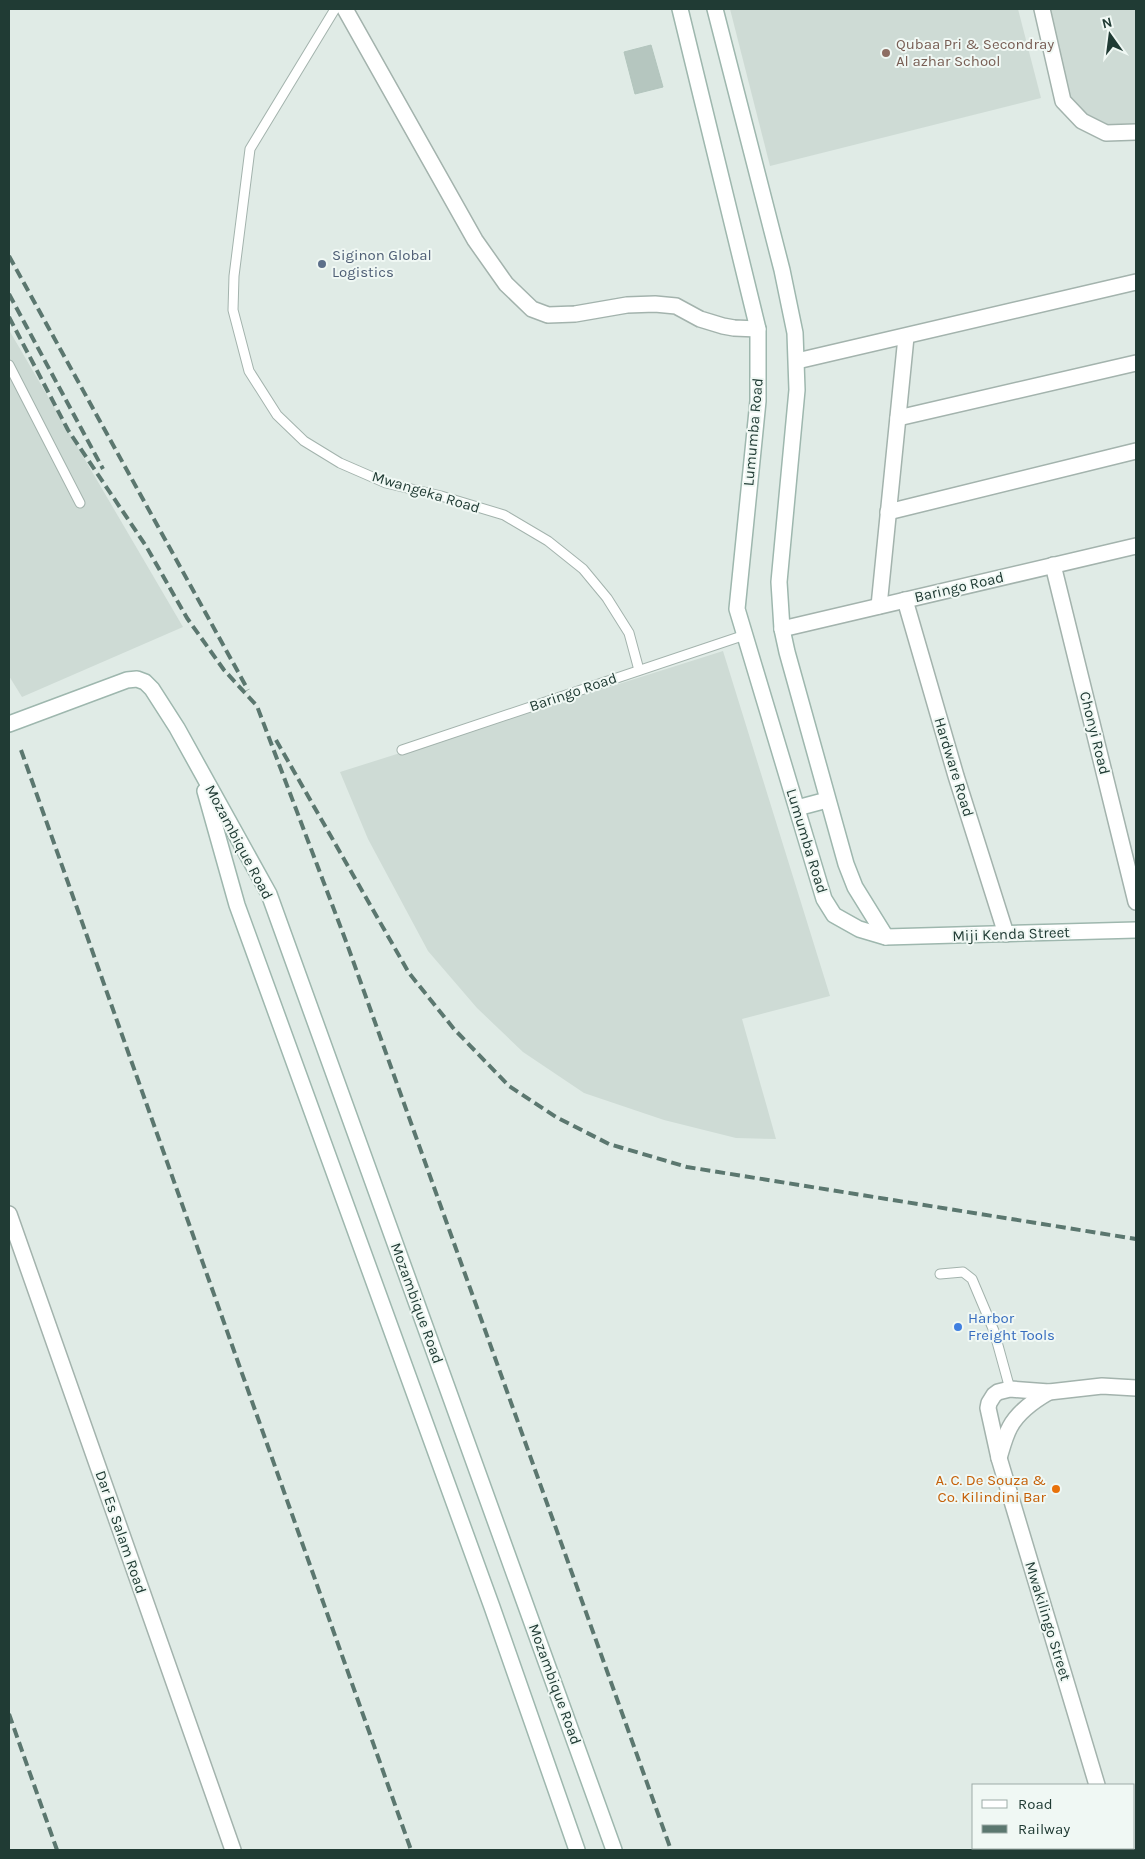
<svg xmlns="http://www.w3.org/2000/svg" width="1145" height="1859" viewBox="0 0 1145 1859" font-family="Karla,sans-serif">
<style>
.built{fill:#cedbd5}
.building{fill:#b5c6bf;stroke:#b2c5bd}
.lines{fill:none;stroke-linecap:round;stroke-linejoin:round}
.lane-casing{stroke:#a3b3ad;stroke-width:11}
.street-casing{stroke:#a3b3ad;stroke-width:18}
.secondary-casing{stroke:#9eb7ae;stroke-width:18}
.lane{stroke:#fff;stroke-width:9}
.street{stroke:#fff;stroke-width:15}
.secondary{stroke:#fff;stroke-width:15}
.rail{stroke:#5b776f;stroke-width:4;stroke-dasharray:10 5;stroke-linecap:butt}
.education-dot{fill:#8d6e63;stroke:#f0f8f4;stroke-width:2}
.service-dot{fill:#5c6f8a;stroke:#f0f8f4;stroke-width:2}
.shop-dot{fill:#3f7fe0;stroke:#f0f8f4;stroke-width:2}
.food-dot{fill:#e8710a;stroke:#f0f8f4;stroke-width:2}
.labels{text-anchor:middle;dominant-baseline:central;stroke-width:4;stroke-linejoin:round;paint-order:stroke}
.education-label{font-size:15px;fill:#785e54;stroke:#f0f8f4;text-anchor:start}
.service-label{font-size:15px;fill:#4e5e75;stroke:#f0f8f4;text-anchor:start}
.street-label{font-size:15px;fill:#203b34;stroke:#f0f8f4}
.shop-label{font-size:15px;fill:#366cbe;stroke:#f0f8f4;text-anchor:start}
.food-label{font-size:15px;fill:#c56008;stroke:#f0f8f4;text-anchor:end}
</style>
<rect width="100%" height="100%" fill="#e0ebe6"/>
<g class="built">
<polygon points="730,9 1018,9 1041,98 770,166"/>
<polygon points="1048,9 1136,9 1136,129 1077,125"/>
<polygon points="9,330 183,627 22,697 9,676"/>
<polygon points="723,651 830,996 742,1019 776,1139 736,1138 664,1120 584,1093 523,1052 477,1008 428,951 368,839 340,772"/>
</g>
<polygon class="building" points="651,45 663,87 635,94 624,52"/>
<g class="lines">
<defs>
<g id="lane">
<polyline points="335,9 250,149 234,276 233,310 249,371 277,415 304,441 340,463 386,483 441,496 504,515 548,541 583,569 607,598 629,633 639,670"/>
<polyline points="9,365 80,503"/>
<polyline points="402,750 745,635"/>
<polyline points="940,1274 963,1272 972,1279 994,1331 1010,1389"/>
</g>
<g id="street">
<polyline points="345,9 475,240 506,284 532,309 548,315 575,314 627,305 655,304 676,306 700,319 723,326 734,328 758,329"/>
<polyline points="1042,9 1063,101 1082,121 1106,133 1136,132"/>
<polyline points="797,361 1136,282"/>
<polyline points="898,418 1136,363"/>
<polyline points="888,512 1136,451"/>
<polyline points="1053,565 1136,902"/>
<polyline points="905,600 956,776 1006,934"/>
<polyline points="879,606 906,337"/>
<polyline points="782,629 1136,546"/>
<polyline points="9,1214 233,1850"/>
<path d="M999 1458C1002 1448 1005 1436 1010 1427 1018 1412 1035 1400 1049 1392"/>
<polyline points="1097,1785 999,1458 988,1408 989,1403 994,1395 998,1392 1010,1389 1049,1392 1102,1386 1136,1388"/>
<polyline points="1115,1848 1116,1850"/>
</g>
<g id="secondary">
<polyline points="680,9 758,329 758,401 737,609 824,899 834,915 859,929 886,937 1136,930"/>
<polyline points="715,9 782,270 795,333 797,390 779,582 782,629 787,652 846,864 855,887 886,937"/>
<polyline points="9,724 127,680 137,679 145,682 152,689 177,728 269,894 614,1850"/>
<polyline points="205,791 237,905 492,1607 577,1850"/>
<polyline points="797,808 827,800"/>
</g>
</defs>
<use href="#lane" class="lane-casing"/>
<use href="#street" class="street-casing"/>
<use href="#secondary" class="secondary-casing"/>
<use href="#lane" class="lane"/>
<use href="#street" class="street"/>
<use href="#secondary" class="secondary"/>
<g class="rail">
<polyline points="9,256 248,690"/>
<polyline points="9,294 103,469"/>
<polyline points="9,317 68,430 146,546 187,618 224,670 257,706 347,944 671,1850"/>
<polyline points="276,740 409,973 454,1029 509,1086 556,1117 609,1144 687,1167 1136,1239"/>
<polyline points="21,750 411,1850"/>
<polyline points="9,1714 57,1850"/>
</g>
</g>
<circle class="education-dot" cx="886" cy="53" r="5"/>
<circle class="service-dot" cx="322" cy="264" r="5"/>
<circle class="shop-dot" cx="958" cy="1327" r="5"/>
<circle class="food-dot" cx="1056" cy="1489" r="5"/>
<g class="labels">
<g class="education-label">
<text x="896" y="44">Qubaa Pri &amp; Secondray<tspan x="896" dy="17">Al azhar School</tspan></text>
</g>
<g class="service-label">
<text x="332" y="255">Siginon Global<tspan x="332" dy="17">Logistics</tspan></text>
</g>
<g class="street-label">
<text transform="translate(753 432) rotate(-85)">Lumumba Road</text>
<text transform="translate(426 492) rotate(17)">Mwangeka Road</text>
<text transform="translate(959 587) rotate(-13)">Baringo Road</text>
<text transform="translate(573 692) rotate(-19)">Baringo Road</text>
<text transform="translate(1095 733) rotate(76)">Chonyi Road</text>
<text transform="translate(954 767) rotate(73)">Hardware Road</text>
<text transform="translate(807 841) rotate(73)">Lumumba Road</text>
<text transform="translate(239 842) rotate(62)">Mozambique Road</text>
<text transform="translate(1011 934) rotate(-2)">Miji Kenda Street</text>
<text transform="translate(417 1303) rotate(70)">Mozambique Road</text>
<text transform="translate(121 1532) rotate(71)">Dar Es Salam Road</text>
<text transform="translate(1048 1621) rotate(73)">Mwakilingo Street</text>
<text transform="translate(555 1684) rotate(70)">Mozambique Road</text>
</g>
<g class="shop-label">
<text x="968" y="1318">Harbor<tspan x="968" dy="17">Freight Tools</tspan></text>
</g>
<g class="food-label">
<text x="1046" y="1480">A. C. De Souza &amp;<tspan x="1046" dy="17">Co. Kilindini Bar</tspan></text>
</g>
</g>
<rect width="1145" height="1859" fill="none" stroke="#203b34" stroke-width="20"/>
<rect x="972" y="1784" width="162" height="65" fill="#f0f8f4" stroke="#9daca7"/>
<rect x="982" y="1800" width="25" height="8" fill="#ffffff" stroke="#9daca7"/>
<text x="1018" y="1809" font-size="15" fill="#203b34">Road</text>
<rect x="982" y="1825" width="25" height="8" fill="#5b776f" stroke="#9daca7"/>
<text x="1018" y="1834" font-size="15" fill="#203b34">Railway</text>
<g transform="translate(1110 35) rotate(346)" stroke="#f0f8f4" stroke-width="4" paint-order="stroke">
<path d="M0-4L9 19L0 12L-9 19Z" fill="#203b34"/>
<text y="-8" font-size="14" font-weight="bold" text-anchor="middle" fill="#203b34">N</text>
</g>
</svg>
